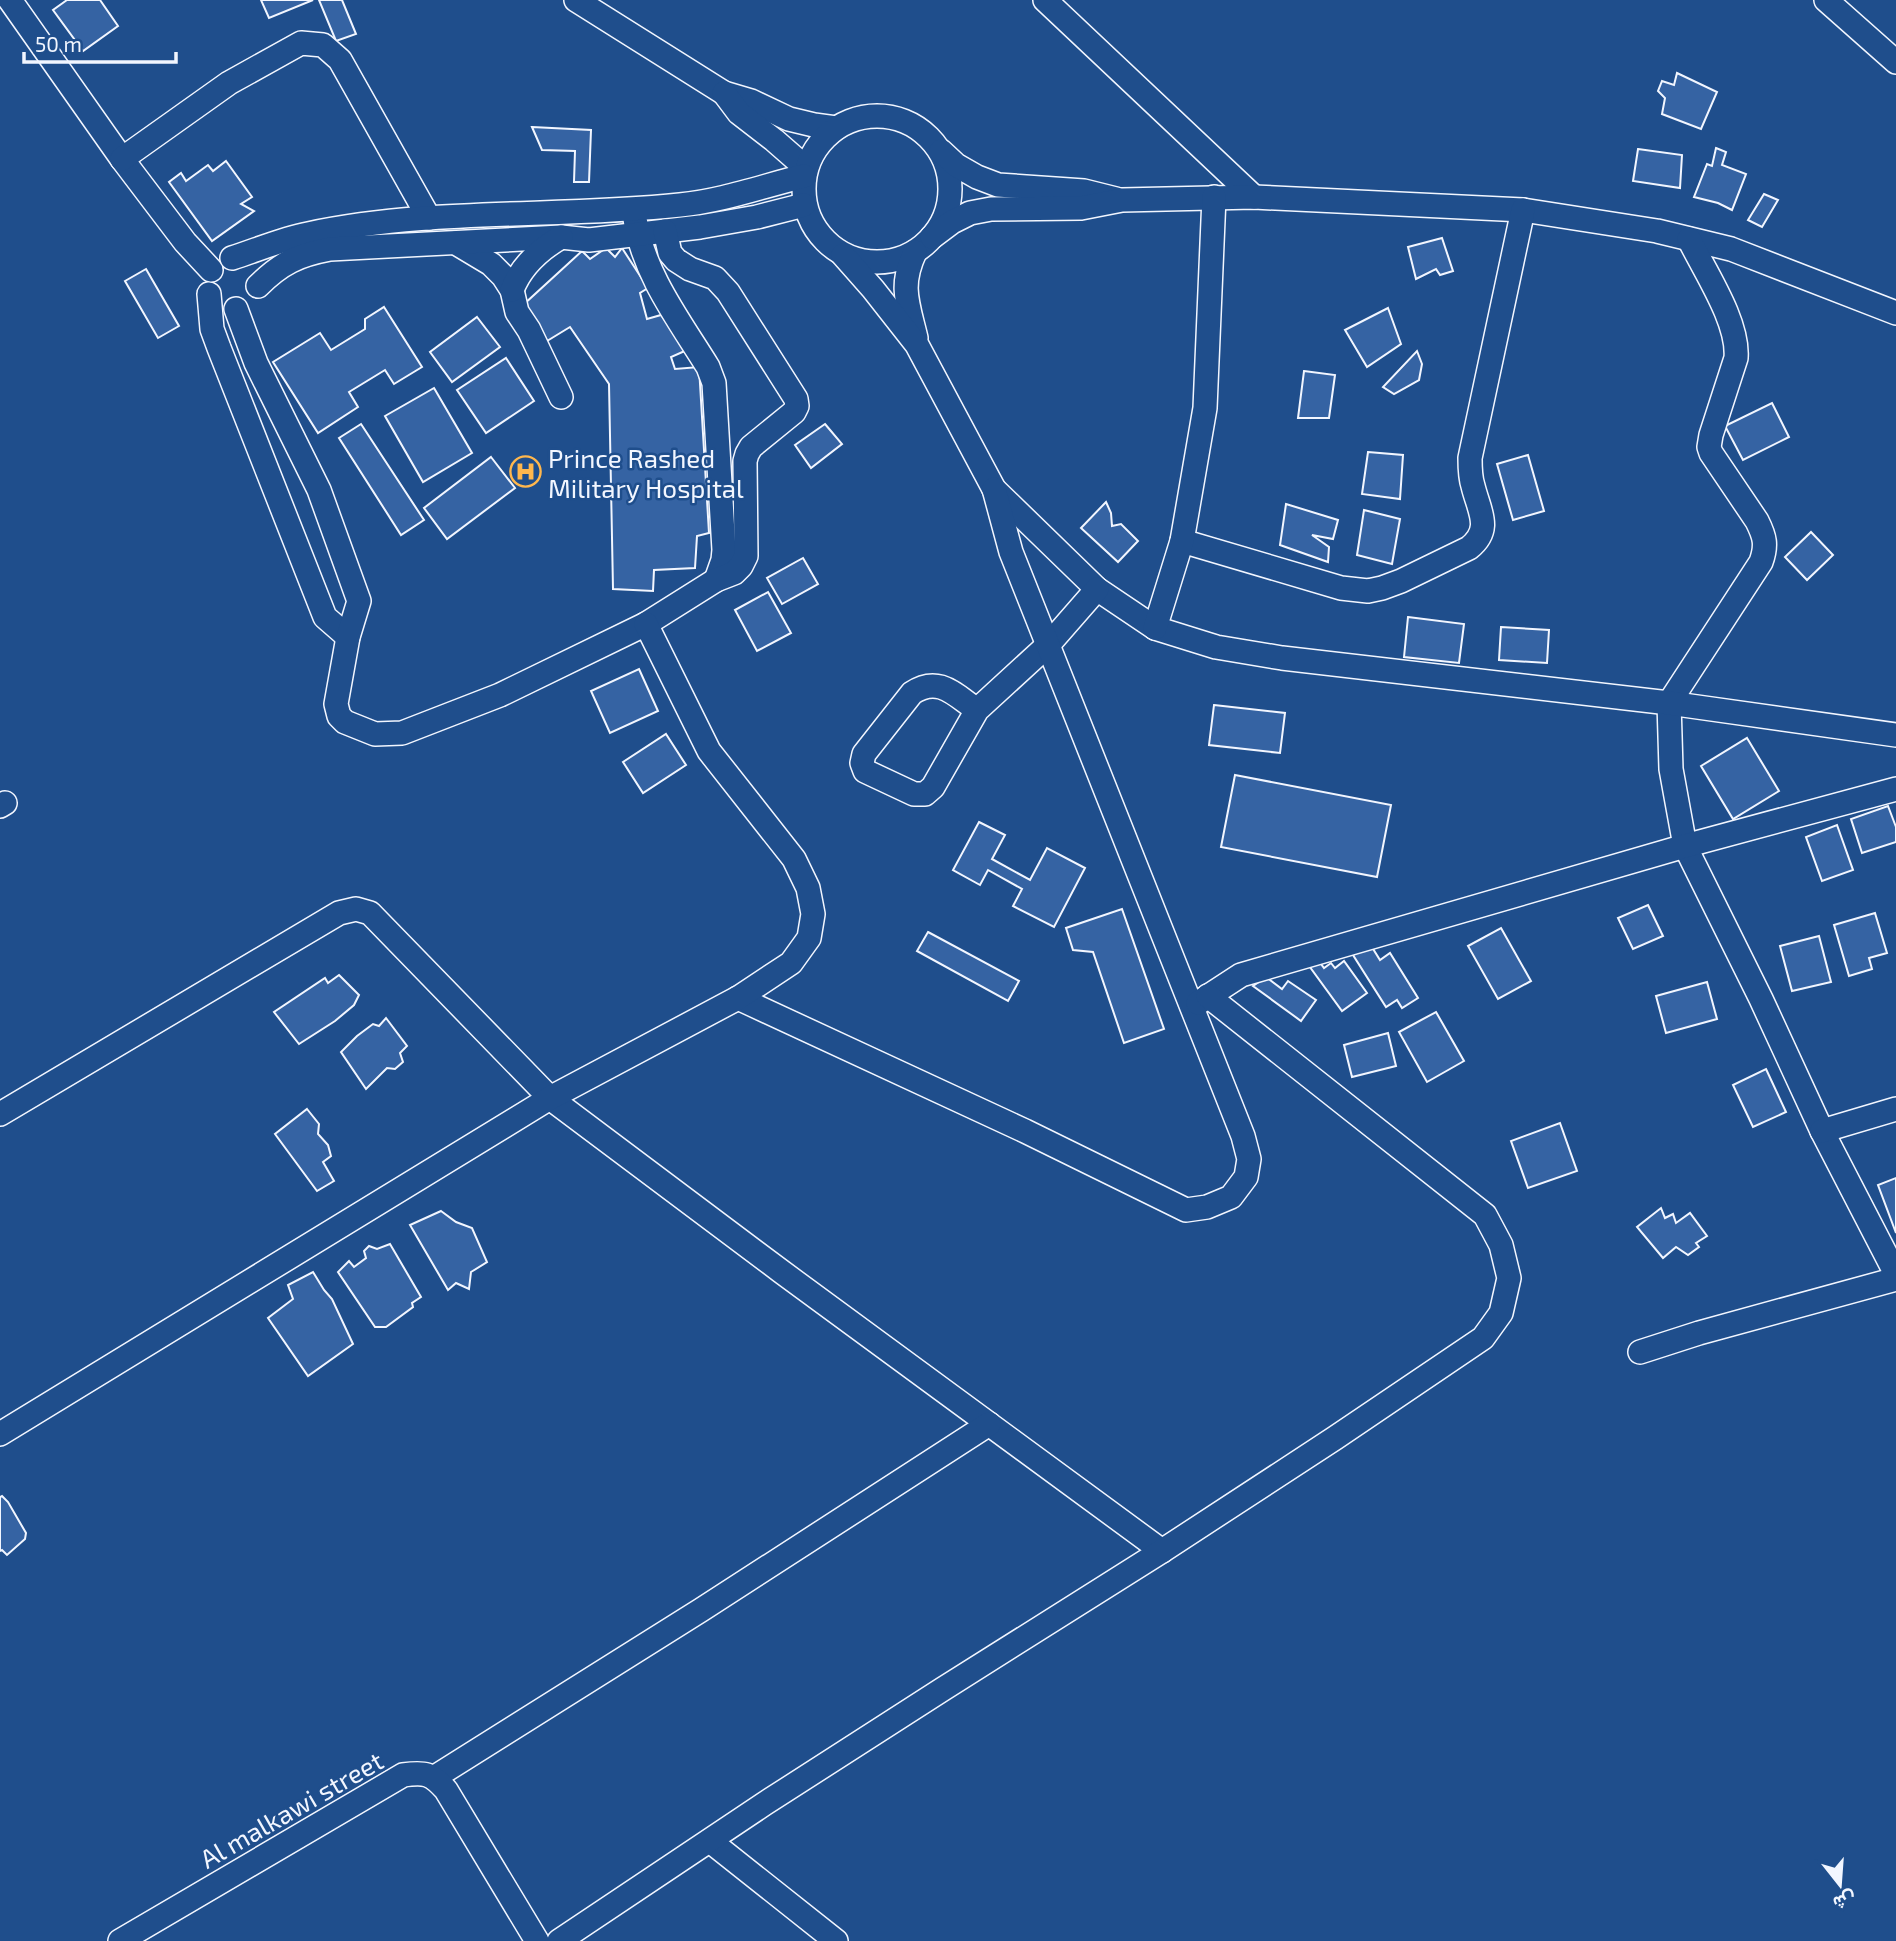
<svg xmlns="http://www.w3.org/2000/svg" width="1896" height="1941" viewBox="0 0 1896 1941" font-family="'Exo 2',Vazirmatn,sans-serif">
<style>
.building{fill:#3563a3;stroke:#f2f6ff;stroke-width:2}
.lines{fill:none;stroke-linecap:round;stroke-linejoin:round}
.minor-casing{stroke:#f2f6ff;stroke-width:26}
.minor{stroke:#1f4e8c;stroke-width:23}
.labels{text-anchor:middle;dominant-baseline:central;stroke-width:5;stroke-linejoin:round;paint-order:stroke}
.poi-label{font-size:26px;fill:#f2f6ff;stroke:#1f4e8c;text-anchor:start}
.street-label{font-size:26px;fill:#f2f6ff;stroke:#1f4e8c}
</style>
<rect width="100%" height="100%" fill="#1f4e8c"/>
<g class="building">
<polygon points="67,0 100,0 118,26 83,51 53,10"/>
<polygon points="261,0 313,0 269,18"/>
<polygon points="319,0 342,0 356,34 336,41"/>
<polygon points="1677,73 1717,92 1701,129 1662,114 1665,98 1658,91 1662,81 1674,85"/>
<polygon points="532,127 591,130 589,182 574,182 575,151 542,150"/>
<polygon points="1716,148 1726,152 1722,165 1746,174 1732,210 1718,203 1694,197 1707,164 1712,166"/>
<polygon points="1638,149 1682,155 1680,188 1633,181"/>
<polygon points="226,161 252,197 241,204 254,211 212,241 169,182 181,173 186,181 208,165 213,171"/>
<polygon points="1764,194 1778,200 1762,227 1748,220"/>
<polygon points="1442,238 1453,271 1440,275 1436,269 1416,279 1408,247"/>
<polygon points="606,248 615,257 622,248 648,288 640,293 647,319 661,315 687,350 671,357 675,369 699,367 709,533 697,536 695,568 654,570 653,591 613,589 609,384 570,327 547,341 522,306 582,251 590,259"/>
<polygon points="146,269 179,326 158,338 125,281"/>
<polygon points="384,307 422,367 394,384 385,370 349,392 358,407 318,433 273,362 320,333 331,350 365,329 365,319"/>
<polygon points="1388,308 1401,344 1367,367 1345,330"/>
<polygon points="477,317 500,347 452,382 430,352"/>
<polygon points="1417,351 1422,364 1419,380 1394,394 1383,387"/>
<polygon points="506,358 534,401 486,433 457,390"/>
<polygon points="1304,371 1335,375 1329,418 1298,418"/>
<polygon points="434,388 472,453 423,482 385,416"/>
<polygon points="1772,403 1789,437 1743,460 1725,426"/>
<polygon points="361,424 424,520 401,535 339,438"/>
<polygon points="825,424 842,444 811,468 795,445"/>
<polygon points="1368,452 1403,455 1400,499 1362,494"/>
<polygon points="1528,455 1544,511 1513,520 1497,464"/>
<polygon points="491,457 515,488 447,539 424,508"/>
<polygon points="1106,502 1111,513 1112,526 1121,524 1138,541 1118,562 1081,528"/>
<polygon points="1286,504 1338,520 1333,539 1312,535 1329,547 1328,562 1280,545"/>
<polygon points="1364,510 1400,519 1392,564 1357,555"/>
<polygon points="1811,532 1833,555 1807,580 1785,557"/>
<polygon points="803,558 818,584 782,604 767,578"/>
<polygon points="768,592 791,633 757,651 735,610"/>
<polygon points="1408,617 1464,624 1459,663 1404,657"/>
<polygon points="1501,627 1549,630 1547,663 1499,660"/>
<polygon points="639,669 658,711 610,733 591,691"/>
<polygon points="1214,705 1285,713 1280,753 1209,745"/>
<polygon points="666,734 686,765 643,793 623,762"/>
<polygon points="1747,738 1779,791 1733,819 1701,766"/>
<polygon points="1235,775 1391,805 1377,877 1221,847"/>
<polygon points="1888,806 1896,827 1896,842 1862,853 1851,819"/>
<polygon points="979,822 1005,835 992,859 1030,880 1047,848 1085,868 1054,927 1013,906 1022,889 988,870 980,885 953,870"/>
<polygon points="1837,825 1853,870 1822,881 1806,837"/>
<polygon points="1648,905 1663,936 1633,949 1618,918"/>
<polygon points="1122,909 1164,1029 1124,1043 1093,952 1073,950 1066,928"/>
<polygon points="1875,913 1887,953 1869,958 1872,969 1849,976 1834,925"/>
<polygon points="1501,928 1531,981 1498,999 1468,946"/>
<polygon points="928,932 1019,981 1008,1001 917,951"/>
<polygon points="1819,936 1831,982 1792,991 1780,946"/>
<polygon points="1370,944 1380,960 1390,953 1418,998 1402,1008 1397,1000 1386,1007 1353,955"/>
<polygon points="1316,957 1324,968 1331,963 1335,968 1344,961 1367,993 1342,1011 1307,963"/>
<polygon points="339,975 359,995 354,1005 335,1021 299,1044 274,1012 325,978 328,983"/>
<polygon points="1266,977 1282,989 1288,981 1316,1000 1301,1021 1253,986"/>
<polygon points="1707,982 1717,1019 1666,1033 1656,996"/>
<polygon points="1436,1012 1464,1061 1427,1082 1399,1032"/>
<polygon points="386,1018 407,1046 400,1053 403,1062 395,1069 387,1068 366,1089 341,1052 357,1036 373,1024 379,1026"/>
<polygon points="1388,1033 1396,1066 1352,1077 1344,1045"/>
<polygon points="1766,1069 1786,1112 1753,1127 1733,1085"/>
<polygon points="307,1109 319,1124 318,1134 328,1145 331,1156 323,1162 334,1181 317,1191 275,1134"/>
<polygon points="1560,1123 1577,1171 1528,1188 1511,1141"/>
<polygon points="1896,1178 1896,1233 1878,1185"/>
<polygon points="1661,1208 1665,1218 1673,1214 1676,1223 1690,1213 1707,1236 1696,1243 1699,1247 1688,1255 1676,1247 1663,1258 1637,1227"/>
<polygon points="441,1211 456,1222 472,1228 487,1262 471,1272 469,1289 456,1283 448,1290 410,1225"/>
<polygon points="390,1244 421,1297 412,1303 413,1307 386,1327 375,1327 338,1272 349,1261 354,1267 366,1258 364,1251 369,1246 377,1249"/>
<polygon points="313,1272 324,1290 332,1299 353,1344 308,1376 268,1318 293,1299 288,1285"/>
<polygon points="2,1496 8,1502 26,1533 25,1539 7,1555 2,1550 0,1551 0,1497"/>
</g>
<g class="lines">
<defs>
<g id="minor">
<polyline points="10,0 122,159 185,242 211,270"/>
<polyline points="576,0 724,93 751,101 789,119 814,125 836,128"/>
<polyline points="1045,0 1254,197"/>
<polyline points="1826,0 1896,62"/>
<polyline points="724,93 739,113 774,140 806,168"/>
<circle cx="877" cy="189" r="73"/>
<polyline points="941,151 956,165 977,177 998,185 1084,191 1116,199"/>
<polyline points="122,159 229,83 301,43 323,45 340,60 429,218"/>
<path d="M635 219C644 275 679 320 708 367L714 383 724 550 723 560 716 580"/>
<polyline points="932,237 952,222 970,213 991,209 1081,208 1122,200 1254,197 1523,210 1657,231 1731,249 1896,313"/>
<path d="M1689 239C1705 272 1739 322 1736 358L1711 435 1709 447 1711 453 1757 521C1765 537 1767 545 1761 562L1669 703 1671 769 1685 846 1761 999 1822 1131 1896 1274"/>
<polyline points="456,243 491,264 503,276 512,290 517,312 529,330 561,397"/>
<path d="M915 252C899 286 908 304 916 338"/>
<polyline points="843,255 873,289 917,345 994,489 1097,589 1155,628 1216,647 1282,658 1669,703 1896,735"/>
<path d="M232 258C257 250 282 239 308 234 430 208 556 218 680 205 722 201 763 186 804 176"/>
<path d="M258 286C281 263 298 255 330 249L561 237 589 240 700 227 757 217 804 205"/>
<path d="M512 290C521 266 539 250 561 237"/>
<polyline points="209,294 212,329 219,348 325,617 348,637"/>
<polyline points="236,309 256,363 319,490 359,601 348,637 336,704 339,716 345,722 375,734 402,733 500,695 646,624 716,580 734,573 741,566 746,556 745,461 747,454 751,447 794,412 797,406 796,399 728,292 715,278 690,269 676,260 670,253 665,231"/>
<path d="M1182 541 1341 588 1368 591 1382 588 1401 581 1469 548C1493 529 1479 511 1473 486 1470 477 1470 467 1470 458L1523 210"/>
<polyline points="1155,628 1182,541 1205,408 1214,197"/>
<path d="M977 710C955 695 939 675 912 693L864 754 862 763 865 771 914 794H925L933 787 977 710 1049 644 1097 589"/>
<polyline points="0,806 5,803"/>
<polyline points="738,998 1025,1131 1186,1210 1207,1207 1231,1197 1246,1177 1249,1159 1243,1136 1011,552 994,489"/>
<polyline points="1198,1003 1241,975 1685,846 1896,789"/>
<polyline points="0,1114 339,913 356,909 370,913 550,1098 782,1272 1162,1551"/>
<polyline points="1822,1131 1896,1109"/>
<polyline points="1640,1352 1699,1333 1896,1279"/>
<polyline points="0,1434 550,1098 738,998 791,963 809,938 813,914 808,888 794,859 709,751 646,624"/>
<polyline points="435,1777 701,1610 989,1424"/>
<polyline points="710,1841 836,1941"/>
<path d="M120 1941 403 1775C425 1772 431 1773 446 1790L537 1941"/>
<polyline points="559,1941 764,1804 943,1689 1162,1551 1335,1438 1483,1338 1501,1313 1509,1278 1501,1245 1485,1215 1208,996"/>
</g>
</defs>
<use href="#minor" class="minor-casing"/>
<use href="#minor" class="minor"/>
</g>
<defs>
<symbol id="hospital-ring" viewBox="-11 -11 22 22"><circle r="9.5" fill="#1f4e8c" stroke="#ffb74d" stroke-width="1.5"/><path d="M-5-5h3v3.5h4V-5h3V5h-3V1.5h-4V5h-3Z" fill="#ffb74d"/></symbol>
</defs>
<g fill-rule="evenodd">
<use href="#hospital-ring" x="508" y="454" width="35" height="35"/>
</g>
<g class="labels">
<g class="poi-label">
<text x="548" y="457">Prince Rashed<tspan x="548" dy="30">Military Hospital</tspan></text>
</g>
<g class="street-label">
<text transform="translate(291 1809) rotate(-30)">Al malkawi street</text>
</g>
</g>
<g transform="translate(1840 1885) rotate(163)" stroke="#1f4e8c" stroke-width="5" paint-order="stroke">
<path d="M0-5L12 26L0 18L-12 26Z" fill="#f2f6ff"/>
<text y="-10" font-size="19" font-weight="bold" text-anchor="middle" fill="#f2f6ff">ش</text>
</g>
<path d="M24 52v10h152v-10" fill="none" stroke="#f2f6ff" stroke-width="3.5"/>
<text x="35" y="52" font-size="21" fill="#f2f6ff" stroke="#1f4e8c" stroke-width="5" paint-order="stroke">50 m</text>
</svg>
